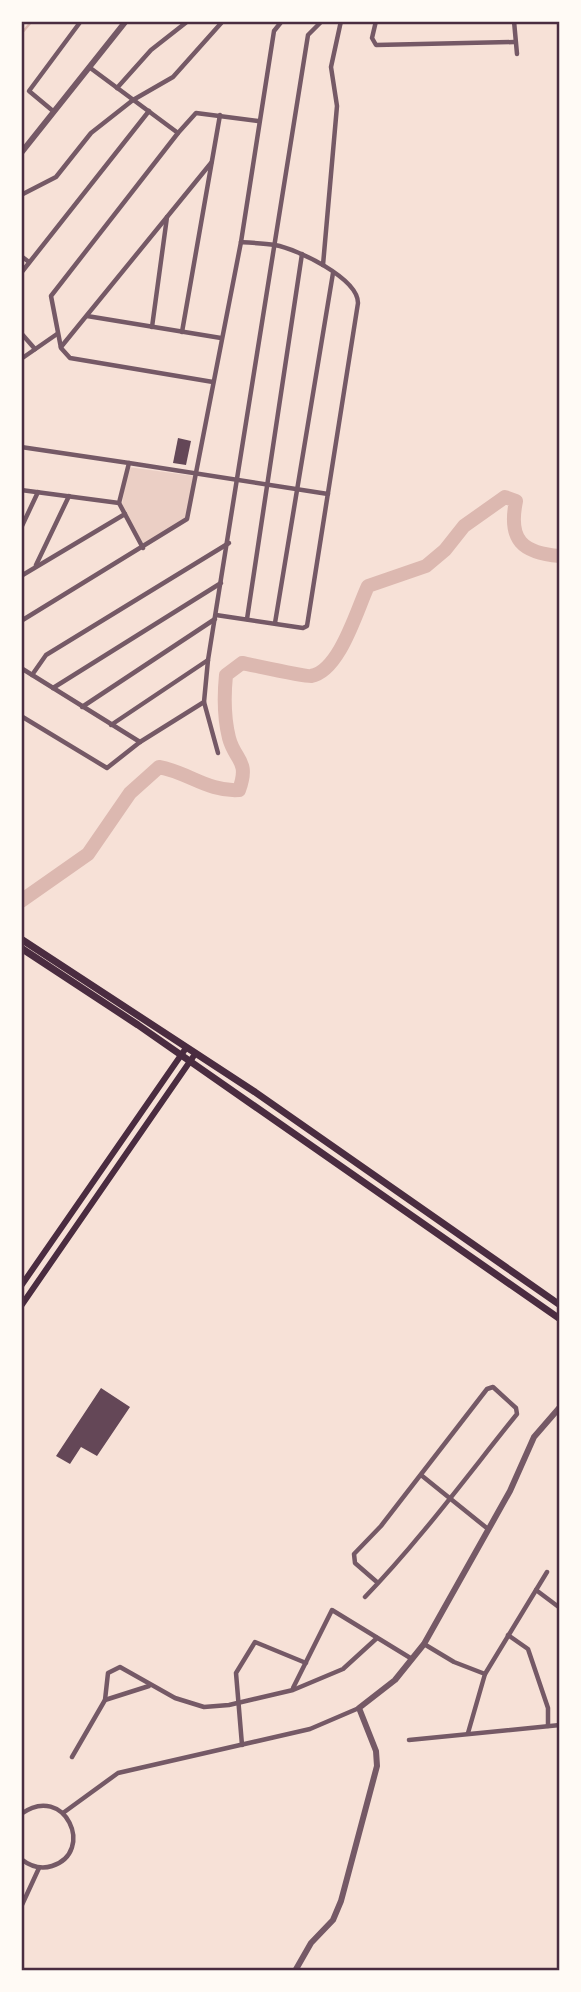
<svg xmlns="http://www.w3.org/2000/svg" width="581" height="1992" viewBox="0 0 581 1992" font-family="'Fira Sans Condensed',sans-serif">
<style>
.green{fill:#ebcfc5}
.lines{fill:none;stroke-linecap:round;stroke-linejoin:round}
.stream{stroke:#dcb8b0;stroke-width:2.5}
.river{stroke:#dcb8b0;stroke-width:14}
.building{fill:#644757}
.minor{stroke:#755966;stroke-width:4.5}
.tertiary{stroke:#755966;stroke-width:6}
.secondary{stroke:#4a2c40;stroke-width:6}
.primary{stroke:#4a2c40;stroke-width:7}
.neatline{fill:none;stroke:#4a2c40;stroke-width:2.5}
</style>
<rect width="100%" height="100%" fill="#f7e1d7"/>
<polygon class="green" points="128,467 194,476 186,519 143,547 122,504"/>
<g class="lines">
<polyline class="stream" points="21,34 32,21"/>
<path class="river" d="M21 901 88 854 130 793 159 767C188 772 208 792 239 790 250 760 235 761 229 738 224 718 224 695 226 675L242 663C253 665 306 677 311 676 340 671 357 609 368 586L426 566 445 550 464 526 505 497 516 501C508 540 522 553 560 556"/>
</g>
<g class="building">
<polygon points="178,438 191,441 186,465 173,463"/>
<polygon points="101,1388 130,1407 97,1456 81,1447 70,1464 56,1456"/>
</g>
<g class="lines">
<g class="minor">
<polyline points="376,21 372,38 376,45 514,42"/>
<polyline points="514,21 517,54"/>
<polyline points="89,67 178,133"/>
<polyline points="117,88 151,50 188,21"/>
<polyline points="53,111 29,91 81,21"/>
<polyline points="21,195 56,177 91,133 133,100 173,77 223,21"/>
<polyline points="21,256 29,262"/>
<polyline points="323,265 337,106 331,67 341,21"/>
<polyline points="21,273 149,111"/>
<polyline points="87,316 221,338"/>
<polyline points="152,327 167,217"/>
<polyline points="182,332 220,115"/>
<polyline points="21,333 35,349"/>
<polyline points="61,347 211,163"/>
<polyline points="21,359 57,334"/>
<polyline points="213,382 70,358 61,348 51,296 178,133 196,113 258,121"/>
<polyline points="21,447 129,463 119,503 21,490"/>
<polyline points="129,463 328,494"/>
<polyline points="119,503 143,548"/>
<polyline points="21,528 38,492"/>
<polyline points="36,565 69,496"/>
<polyline points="21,576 125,514"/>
<path d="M216 615 303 628 307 626 358 303C358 278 297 249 275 245 264 243 252 243 241 242"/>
<polyline points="247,619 302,254"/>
<polyline points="21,621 187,519 241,242 274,31 282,21"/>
<polyline points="275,623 333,273"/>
<polyline points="21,668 140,742"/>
<polyline points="32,675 46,655 229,543"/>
<polyline points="53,688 221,583"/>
<polyline points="204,702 218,753"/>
<polyline points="82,707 215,619"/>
<polyline points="21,716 107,768 140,742 204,702 208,660 308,35 322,21"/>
<polyline points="111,725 208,660"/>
<polyline points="421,1475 488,1529"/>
<polyline points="536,1590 560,1608"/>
<path d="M365 1597C420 1540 467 1476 517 1414L516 1408 493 1387 487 1389 381 1526 354 1554 355 1563 378 1583"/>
<polyline points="508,1635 528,1649 548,1708 548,1726"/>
<polyline points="424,1644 454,1662 485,1674"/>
<polyline points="293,1688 332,1610 412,1659"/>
<polyline points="105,1700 149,1686"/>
<polyline points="468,1733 485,1674 547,1572"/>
<polyline points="409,1740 560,1725"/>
<polyline points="242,1745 236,1673 255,1642 306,1663"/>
<polyline points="72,1757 105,1700 108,1673 120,1667 175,1698 204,1707 229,1705 293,1690 343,1669 377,1638"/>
<polyline points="63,1813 118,1773 310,1729 359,1708"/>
<path d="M21 1814C65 1782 96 1852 52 1866 40 1870 30 1866 21 1859"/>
<polyline points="21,1907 39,1868"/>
</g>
<g class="tertiary">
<polyline points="21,153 126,21"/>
<polyline points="295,1971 311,1943 333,1920 341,1901 377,1766 376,1751 359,1708 395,1680 424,1644 510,1491 534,1437 560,1407"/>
</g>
<g class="secondary">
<polyline points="21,1286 186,1048"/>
<polyline points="21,1306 193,1057"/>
</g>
<g class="primary">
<polyline points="21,939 255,1092 560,1305"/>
<polyline points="21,948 138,1025 560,1319"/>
</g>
</g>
<rect width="581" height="1992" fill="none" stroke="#fffaf5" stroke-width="46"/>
<rect x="23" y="23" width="535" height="1946" class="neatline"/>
</svg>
